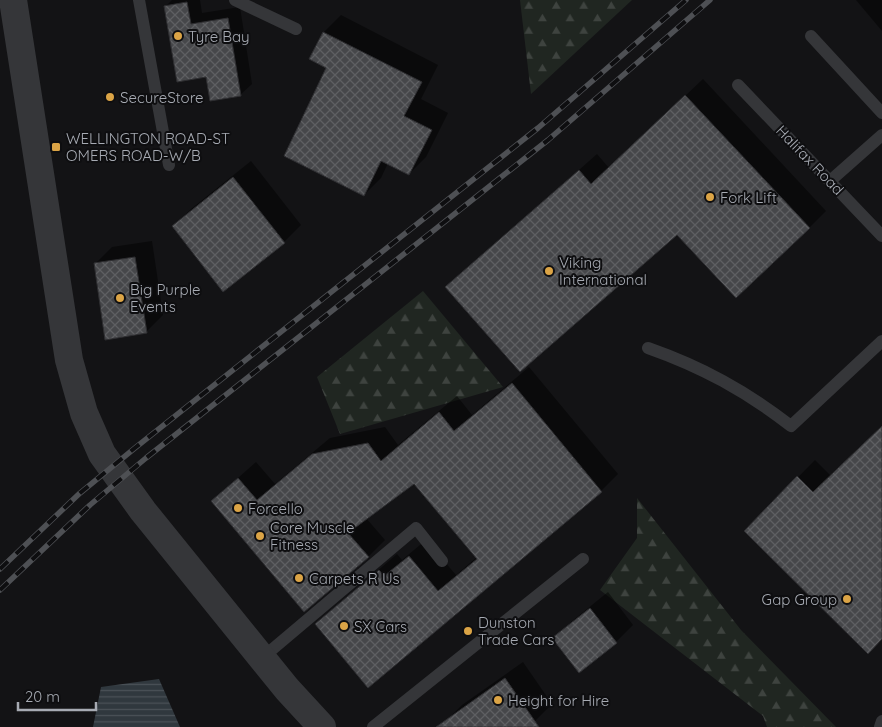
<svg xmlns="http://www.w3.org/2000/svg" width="882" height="727" viewBox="0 0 882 727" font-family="Quicksand,sans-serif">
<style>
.forest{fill:url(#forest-firs)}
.water{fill:url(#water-rules)}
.shadow{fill:#0007}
.building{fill:url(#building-cross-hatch);stroke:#2e2e31}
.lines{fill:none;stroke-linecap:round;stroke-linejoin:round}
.service{stroke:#353639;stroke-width:12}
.tertiary{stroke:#353639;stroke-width:28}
.rail-casing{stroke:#4e5054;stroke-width:5.5}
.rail{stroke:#0e0e10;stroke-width:4;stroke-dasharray:11;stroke-linecap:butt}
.poi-dot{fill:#dba446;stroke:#0e0e10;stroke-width:2}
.labels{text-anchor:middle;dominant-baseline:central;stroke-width:4;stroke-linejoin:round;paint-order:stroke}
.poi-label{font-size:15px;fill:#a7abb3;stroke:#0e0e10;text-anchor:start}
.street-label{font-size:15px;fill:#a7abb3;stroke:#0e0e10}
</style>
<defs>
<pattern id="forest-firs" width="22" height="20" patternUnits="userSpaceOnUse" patternTransform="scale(1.25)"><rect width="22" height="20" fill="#202621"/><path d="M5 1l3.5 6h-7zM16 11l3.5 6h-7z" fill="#3e433f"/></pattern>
<pattern id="water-rules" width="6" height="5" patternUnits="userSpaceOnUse" patternTransform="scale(1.25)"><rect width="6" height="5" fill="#30383e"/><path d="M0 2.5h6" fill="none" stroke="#4b5258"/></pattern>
<pattern id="building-cross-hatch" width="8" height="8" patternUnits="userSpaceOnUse" patternTransform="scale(1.25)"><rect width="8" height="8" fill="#46474a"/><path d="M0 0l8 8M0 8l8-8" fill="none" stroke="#5e5f62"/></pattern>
</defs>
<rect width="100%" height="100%" fill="#131315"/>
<g class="forest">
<polygon points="520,0 632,0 531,94"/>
<polygon points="423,291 503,387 340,434 317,377"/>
<polygon points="637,498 741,630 836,727 767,727 763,716 600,590 637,538"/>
</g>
<polygon class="water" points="159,679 180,727 93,727 101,687"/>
<g class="shadow">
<polygon points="172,0 200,0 202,13 240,7 252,84 240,95 207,75 166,6"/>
<polygon points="856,0 882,0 882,31"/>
<polygon points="341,15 438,65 421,99 448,113 426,157 409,174 388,163 381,178 364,195 328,68 310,59 324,32"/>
<polygon points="703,79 826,211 809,228 677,234 447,287 597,154 609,168"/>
<polygon points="251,161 301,225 284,242 224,290 174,226 191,209"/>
<polygon points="152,241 163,315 146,332 95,264 112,247"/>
<polygon points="529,367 618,474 601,491 368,687 316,624 397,554 402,560 426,540 456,575 477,557 414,482 366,518 385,540 368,557 212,501 256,462 275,484 330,438 385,427 398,445 457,396 472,415"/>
<polygon points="882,427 882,637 745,531 815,460 831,476"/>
<polygon points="608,592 633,625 616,642 579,671 554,639 571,622"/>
<polygon points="523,662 552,704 535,721 526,727 449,727 445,722 462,705"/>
</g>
<g class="building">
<polygon points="187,2 191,24 228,18 241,96 210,101 206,77 177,82 164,6"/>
<polygon points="323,32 422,82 404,116 432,130 409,175 381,161 364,196 284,156 326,68 309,59"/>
<polygon points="685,95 810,228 736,298 677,235 520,372 445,287 579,170 591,184"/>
<polygon points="233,177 285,243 223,292 172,226"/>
<polygon points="135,257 147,333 105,340 94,263"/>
<polygon points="512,383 602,492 368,688 315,624 379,570 384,576 409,556 438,591 477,559 414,484 348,533 369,557 304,612 211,501 238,478 257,500 312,454 368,443 381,461 439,412 454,431"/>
<polygon points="882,426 882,639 868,654 744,531 797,476 813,492"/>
<polygon points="590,608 617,643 579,673 552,638"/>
<polygon points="505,678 539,727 436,727"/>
</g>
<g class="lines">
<g class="service">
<polyline points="139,0 169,165"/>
<polyline points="235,0 296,29"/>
<polyline points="811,36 882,113"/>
<polyline points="738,85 882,236"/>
<polyline points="830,181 882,135"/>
<path d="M648 348C702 367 746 391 791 426L882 341"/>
<polyline points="262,658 416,528 442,561"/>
<polyline points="373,727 583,559"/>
<polyline points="880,727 882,721"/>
</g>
<polyline class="tertiary" points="13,0 69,360 84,413 102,454 143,511 287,689 322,727"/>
<defs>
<g id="rail">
<polyline points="0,569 80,493 136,447 538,128 686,0"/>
<polyline points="0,590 90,505 146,458 548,140 710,0"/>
</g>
</defs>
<use href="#rail" class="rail-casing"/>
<use href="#rail" class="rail"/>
</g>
<g class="poi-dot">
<circle cx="178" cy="36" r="5"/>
<circle cx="110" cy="97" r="5"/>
<rect x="51" y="142" width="10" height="10" rx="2.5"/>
<circle cx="710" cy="197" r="5"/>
<circle cx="549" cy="271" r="5"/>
<circle cx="120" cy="298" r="5"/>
<circle cx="238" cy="508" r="5"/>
<circle cx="260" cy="536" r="5"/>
<circle cx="299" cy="578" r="5"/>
<circle cx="847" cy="599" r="5"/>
<circle cx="344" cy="626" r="5"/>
<circle cx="468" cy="631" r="5"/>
<circle cx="498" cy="700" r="5"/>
</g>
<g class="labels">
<g class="poi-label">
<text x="188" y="36">Tyre Bay</text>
<text x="120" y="97">SecureStore</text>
<text x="66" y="138">WELLINGTON ROAD-ST<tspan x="66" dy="17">OMERS ROAD-W/B</tspan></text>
<text x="720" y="197">Fork Lift</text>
<text x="559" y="262">Viking<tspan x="559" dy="17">International</tspan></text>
<text x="130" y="289">Big Purple<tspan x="130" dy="17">Events</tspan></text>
<text x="248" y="508">Forcello</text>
<text x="270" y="527">Core Muscle<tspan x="270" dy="17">Fitness</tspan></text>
<text x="309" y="578">Carpets R Us</text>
<text x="837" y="599" text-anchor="end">Gap Group</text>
<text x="478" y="622">Dunston<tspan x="478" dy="17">Trade Cars</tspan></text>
<text x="354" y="626">SX Cars</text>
<text x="508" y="700">Height for Hire</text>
</g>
<g class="street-label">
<text transform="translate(810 160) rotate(46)">Halifax Road</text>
</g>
</g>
<path d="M18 702v8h78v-8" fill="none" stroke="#a7abb3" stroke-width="2.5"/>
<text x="25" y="702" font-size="15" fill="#a7abb3" stroke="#0e0e10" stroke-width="4" paint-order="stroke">20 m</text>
</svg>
